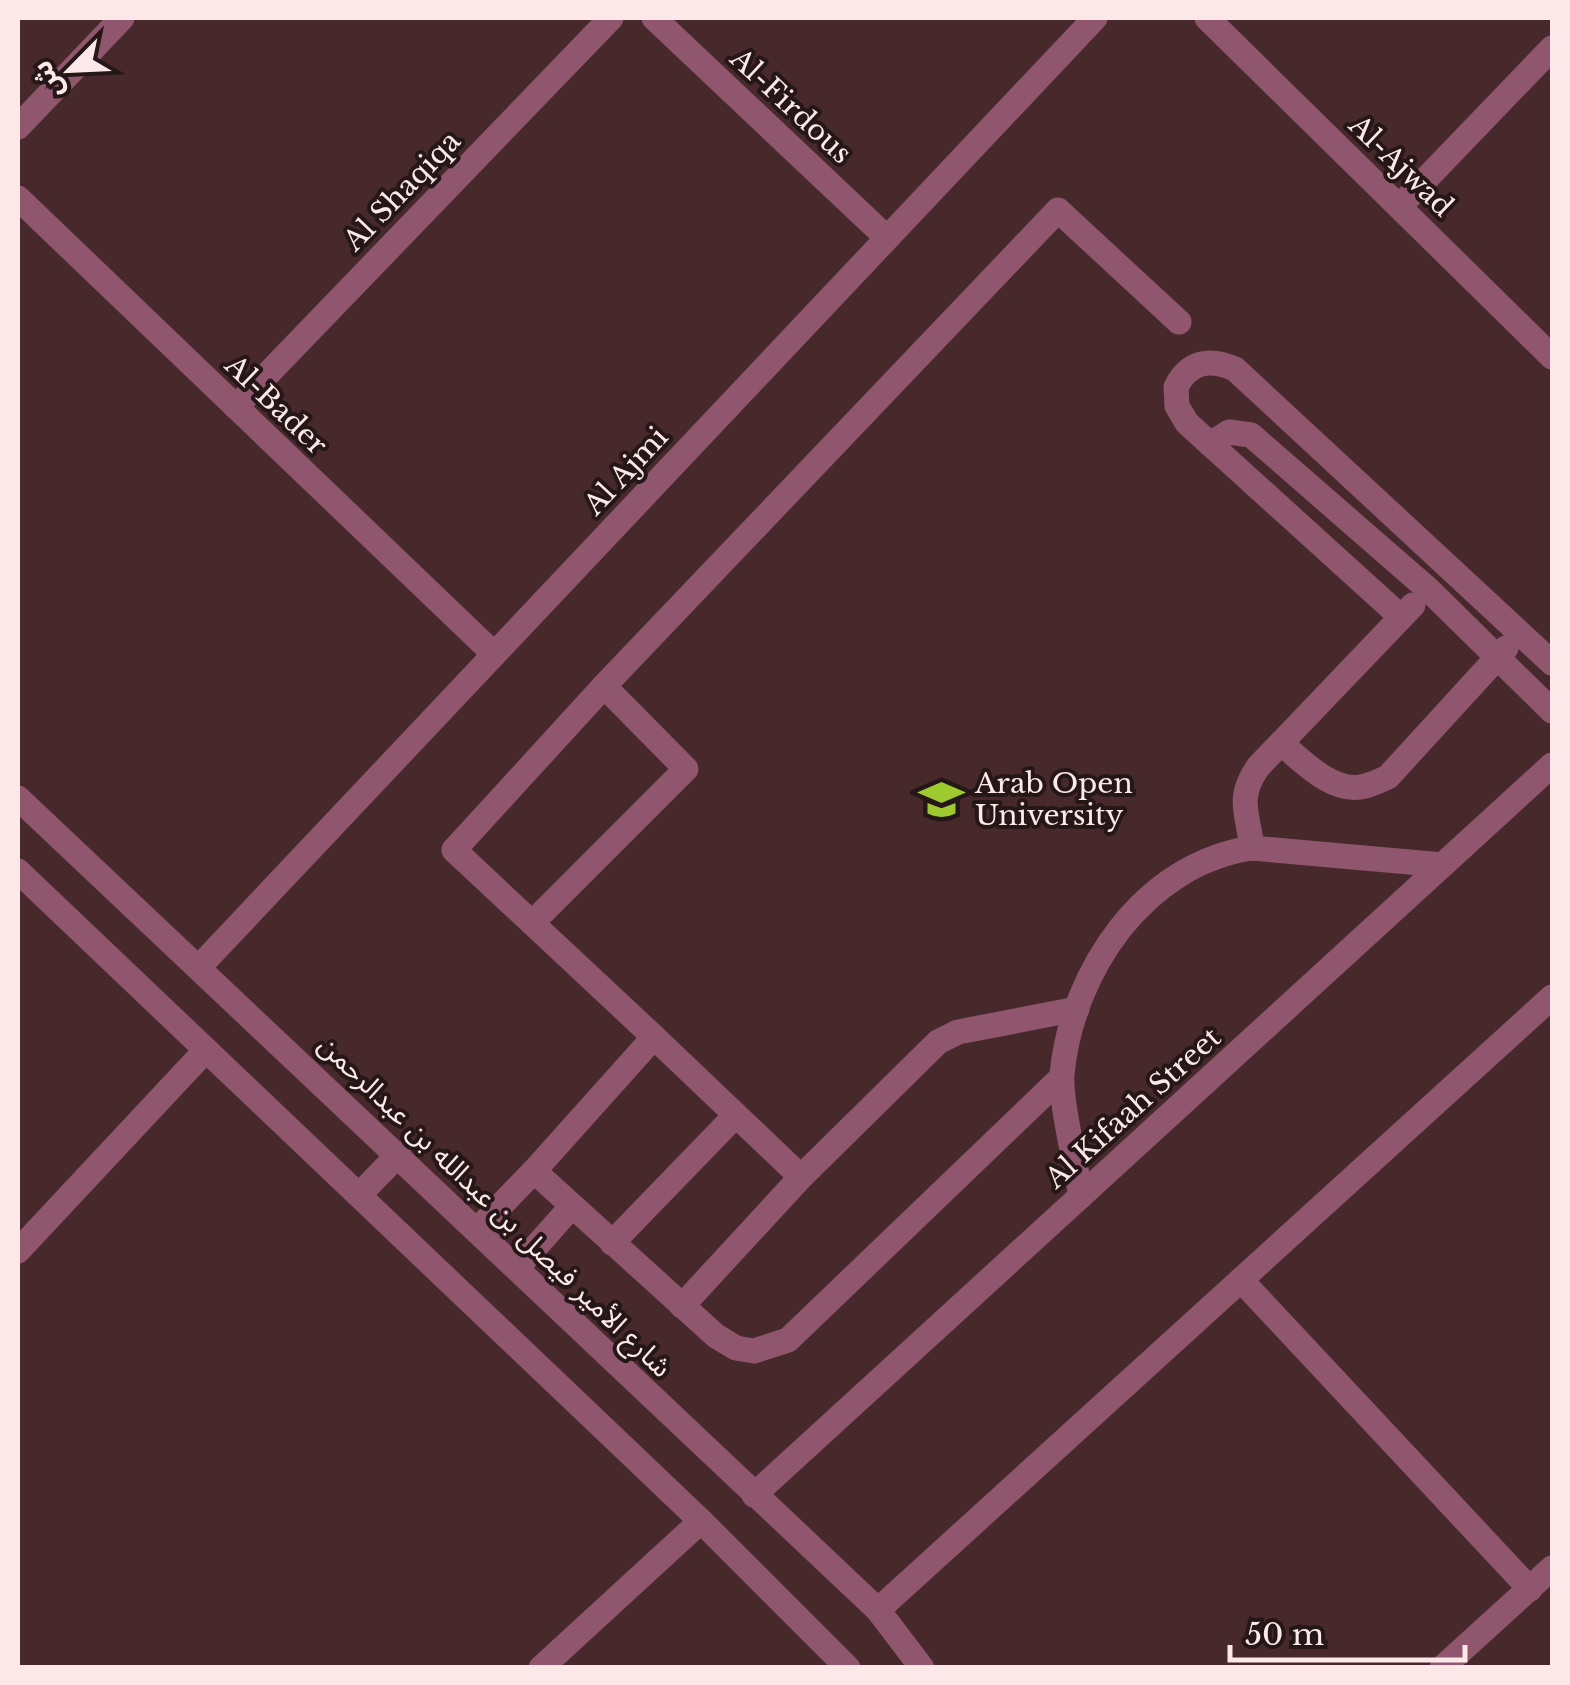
<svg xmlns="http://www.w3.org/2000/svg" width="1570" height="1685" viewBox="0 0 1570 1685" font-family="'Libre Baskerville','Noto Sans Arabic',serif">
<style>
.lines{fill:none;stroke-linecap:round;stroke-linejoin:round}
.minor{stroke:#90566e;stroke-width:25}
.labels{text-anchor:middle;dominant-baseline:central;stroke-width:8;stroke-linejoin:round;paint-order:stroke}
.street-label{font-size:28px;fill:#fde8e9;stroke:#251717}
.poi-label{font-size:28px;fill:#fde8e9;stroke:#251717;text-anchor:start}
</style>
<rect width="100%" height="100%" fill="#48292b"/>
<g class="lines">
<g class="minor">
<polyline points="654,18 887,238"/>
<polyline points="1207,18 1552,357"/>
<polyline points="18,127 122,18"/>
<polyline points="18,198 494,654"/>
<polyline points="1400,206 1552,48"/>
<polyline points="236,407 611,18"/>
<polyline points="1210,444 1229,432 1251,435 1429,590 1552,711"/>
<path d="M1401 617 1187 423 1177 406 1176 387C1189 361 1210 358 1235 369L1552 663"/>
<path d="M1281 743C1302 761 1334 795 1365 786 1373 784 1381 780 1388 777L1506 648"/>
<polyline points="18,798 878,1610 922,1668"/>
<path d="M1252 848C1248 813 1236 799 1258 767L1413 605"/>
<polyline points="18,871 701,1521 848,1668"/>
<polyline points="532,923 686,769 604,686"/>
<polyline points="200,966 1095,18"/>
<polyline points="654,1037 801,1177"/>
<polyline points="1061,1078 788,1340 754,1351 736,1348 716,1336 534,1171 654,1037 454,850 604,686 1058,210 1179,322"/>
<polyline points="359,1195 399,1154"/>
<path d="M1081 1196C1076 1165 1060 1101 1062 1074 1072 971 1144 864 1252 848L1443 865"/>
<polyline points="477,1230 534,1171"/>
<polyline points="612,1243 734,1117"/>
<polyline points="18,1251 206,1050"/>
<polyline points="517,1268 572,1206"/>
<polyline points="1241,1280 1530,1589"/>
<polyline points="682,1306 801,1177 938,1042 958,1032 1077,1009"/>
<polyline points="754,1495 1552,765"/>
<polyline points="878,1610 1552,997"/>
<polyline points="541,1668 701,1521"/>
<polyline points="1442,1668 1552,1568"/>
</g>
</g>
<defs>
<symbol id="university-bare" viewBox="-9 -9 18 18"><path d="M0-5L7-2L0 1L-7-2ZM-4 1L0 2.5L4 1V4Q0 6-4 4Z" fill="#9eca2f" stroke="#251717" stroke-width="2.5" paint-order="stroke"/></symbol>
</defs>
<g fill-rule="evenodd">
<use href="#university-bare" x="910" y="768" width="63" height="63"/>
</g>
<g class="labels">
<g class="street-label">
<text transform="translate(791 106) rotate(43)">Al-Firdous</text>
<text transform="translate(1401 166) rotate(44)">Al-Ajwad</text>
<text transform="translate(402 191) rotate(-46)">Al Shaqiqa</text>
<text transform="translate(276 405) rotate(44)">Al-Bader</text>
<text transform="translate(626 471) rotate(-47)">Al Ajmi</text>
<text transform="translate(1133 1108) rotate(-42)">Al Kifaah Street</text>
<text transform="translate(495 1206) rotate(44)">شارع الأمير فيصل بن عبدالله بن عبدالرحمن</text>
</g>
<g class="poi-label">
<text x="975" y="783">Arab Open<tspan x="975" dy="32">University</tspan></text>
</g>
</g>
<rect width="1570" height="1685" fill="none" stroke="#fde8e9" stroke-width="40"/>
<g transform="translate(70 70) rotate(246)" stroke="#251717" stroke-width="8" paint-order="stroke">
<path d="M0-8L18 38L0 25L-18 38Z" fill="#fde8e9"/>
<text y="-15" font-size="28" font-weight="bold" text-anchor="middle" fill="#fde8e9">ش</text>
</g>
<path d="M1230 1645v15h235v-15" fill="none" stroke="#fde8e9" stroke-width="5"/>
<text x="1245" y="1645" font-size="30" fill="#fde8e9" stroke="#251717" stroke-width="8" paint-order="stroke">50 m</text>
</svg>
